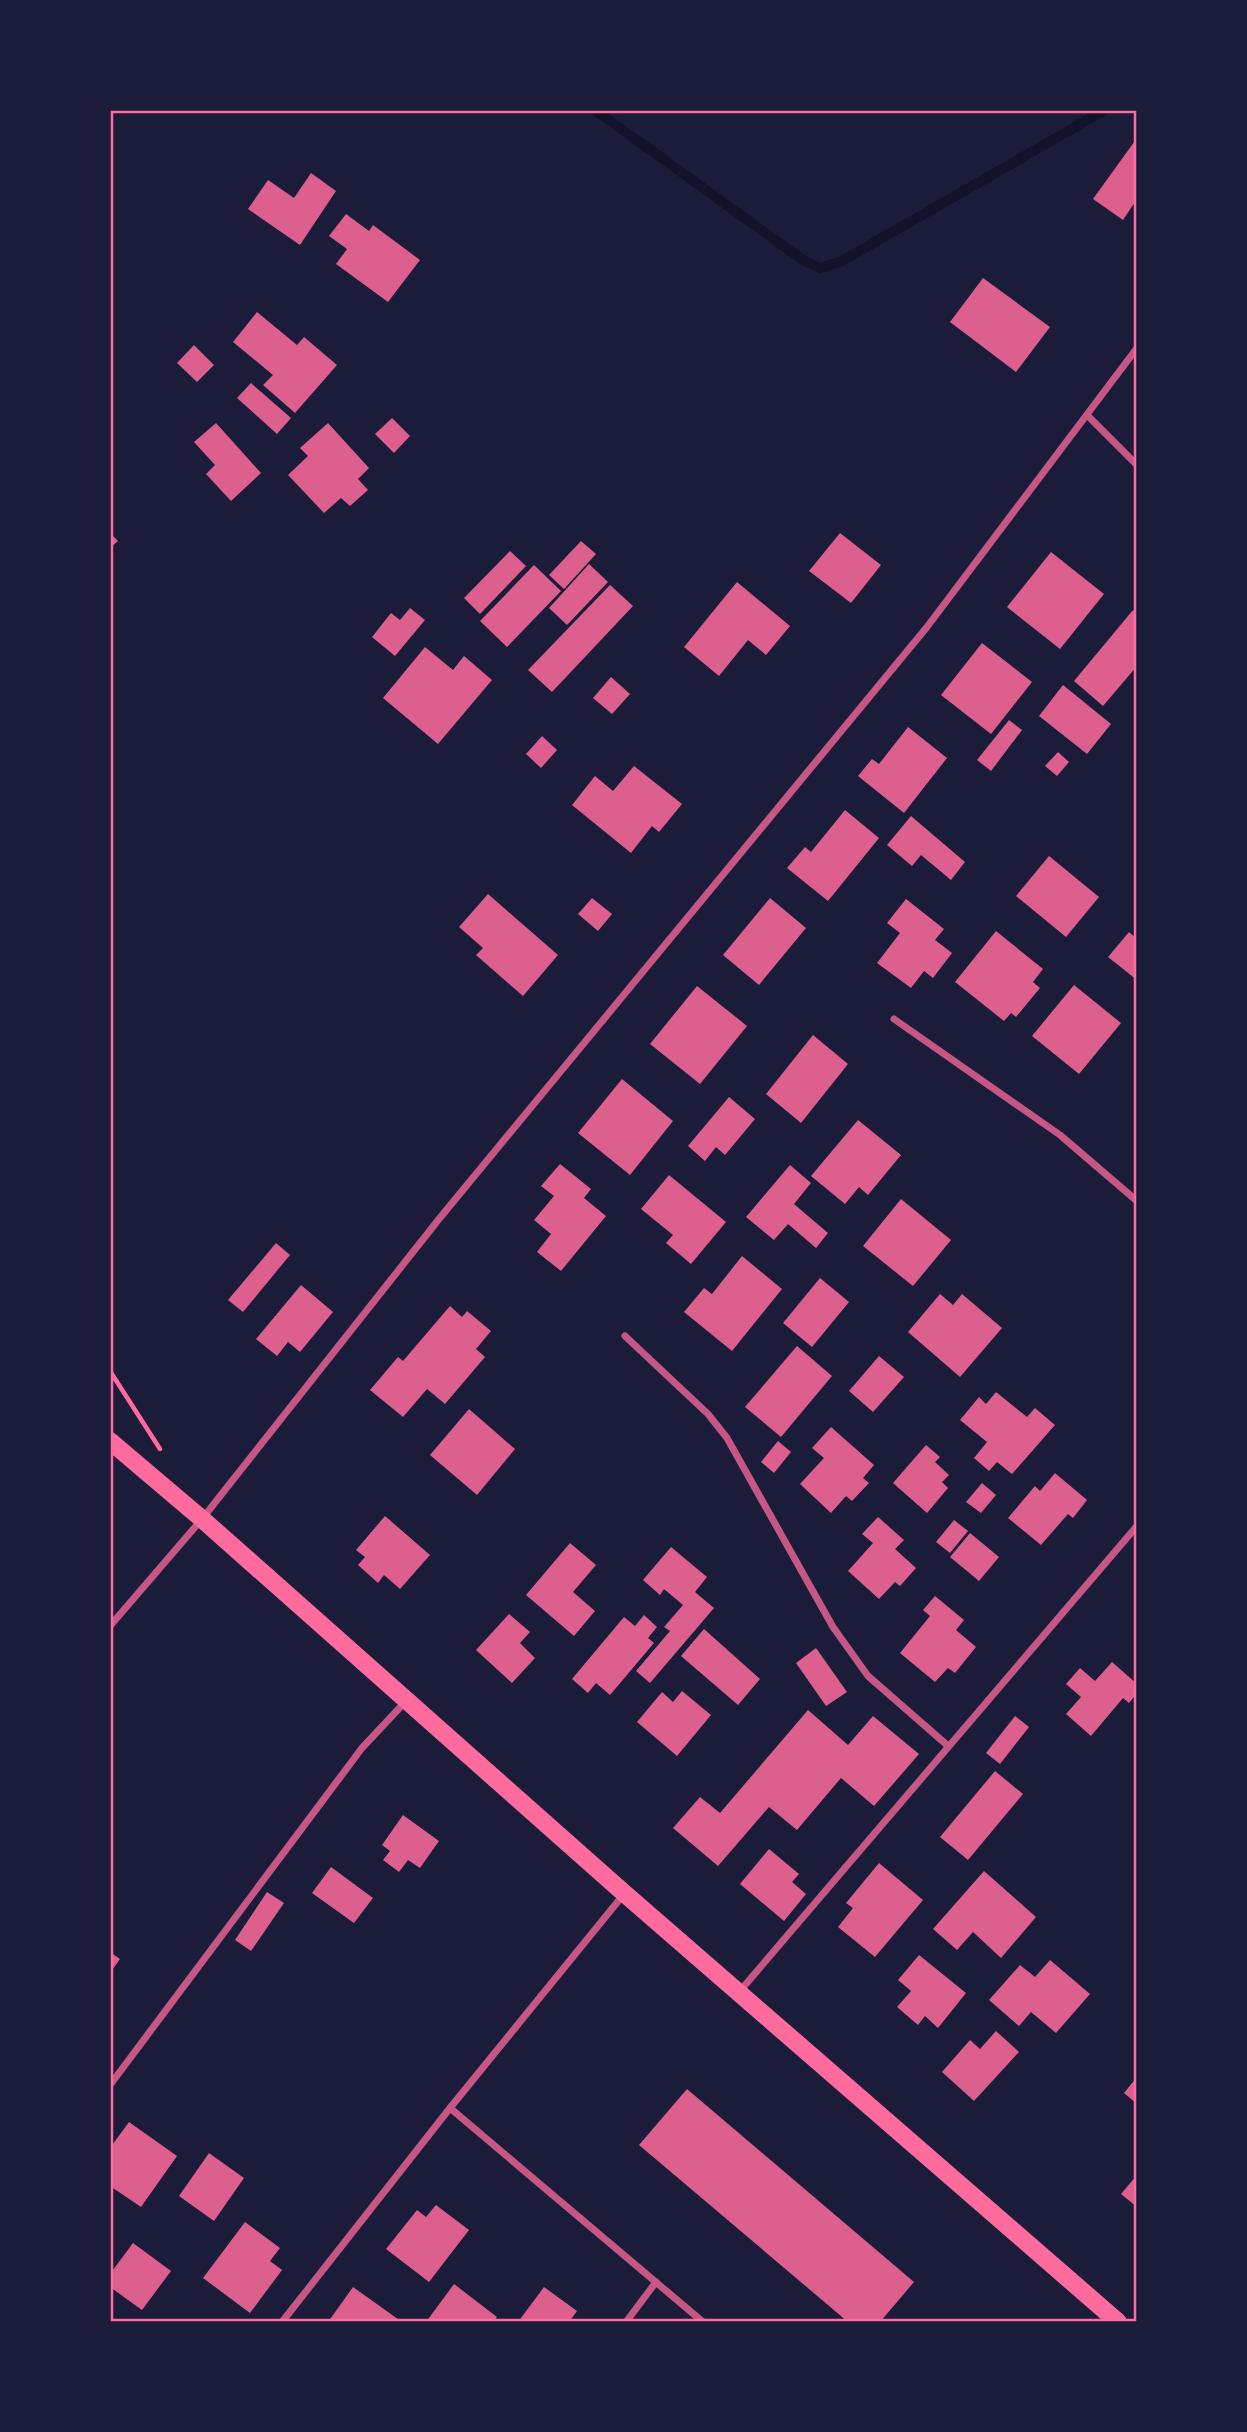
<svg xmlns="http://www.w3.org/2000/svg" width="1247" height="2432" viewBox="0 0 1247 2432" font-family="Spectral,serif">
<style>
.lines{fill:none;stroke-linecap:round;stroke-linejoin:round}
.stream{stroke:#12122b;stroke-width:10}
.building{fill:#dd5f8e}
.path{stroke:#ff6b9d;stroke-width:4.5}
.minor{stroke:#c65784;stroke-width:7}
.primary{stroke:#ff6b9d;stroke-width:18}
.neatline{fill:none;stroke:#ff6b9d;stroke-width:2.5}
</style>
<rect width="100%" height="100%" fill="#1b1b3a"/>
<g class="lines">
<polyline class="stream" points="595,110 803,260 820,268 840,262 1105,110"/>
</g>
<g class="building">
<polygon points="1137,138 1137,199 1123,220 1093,199"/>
<polygon points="311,173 336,191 300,245 248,209 268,180 294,198"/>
<polygon points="346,214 369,231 373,225 420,260 388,302 336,264 347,249 329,236"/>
<polygon points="983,278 1050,327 1016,372 950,322"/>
<polygon points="257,312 297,345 304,337 337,365 295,413 263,385 273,375 233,342"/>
<polygon points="194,345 214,365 197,382 177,363"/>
<polygon points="251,383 291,418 277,434 237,398"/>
<polygon points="392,418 410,436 394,453 375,434"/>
<polygon points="216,423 261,473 231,501 206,474 215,465 194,442"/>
<polygon points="328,423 369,468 358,479 368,490 350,506 341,498 324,513 288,475 308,456 300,448"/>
<polygon points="110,533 118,541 110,548"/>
<polygon points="840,533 881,565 851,603 809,571"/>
<polygon points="581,541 596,554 564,589 549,575"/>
<polygon points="510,551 526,566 480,614 464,598"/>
<polygon points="1051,552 1104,594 1060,649 1007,607"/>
<polygon points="589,564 608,582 567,625 549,608"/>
<polygon points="534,565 561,591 507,647 480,621"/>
<polygon points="737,582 790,626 766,655 748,640 719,676 684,647"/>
<polygon points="610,585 633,606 552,692 528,670"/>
<polygon points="410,608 425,620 395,656 372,637 391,613 400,620"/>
<polygon points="1133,610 1137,613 1137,666 1103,706 1074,681"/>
<polygon points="982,643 1032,682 991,734 941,695"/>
<polygon points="425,647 453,670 464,656 492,680 438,744 383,698"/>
<polygon points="611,677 630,694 612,714 593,698"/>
<polygon points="1063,685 1111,724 1087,754 1039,716"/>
<polygon points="1009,720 1022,730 991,771 977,760"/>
<polygon points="908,727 947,758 904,813 858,776 872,759 879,764"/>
<polygon points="542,736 557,750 541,768 526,754"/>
<polygon points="1058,752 1069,762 1057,776 1045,766"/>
<polygon points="634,766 682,804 659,832 652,826 631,853 572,805 595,776 613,791"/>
<polygon points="845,810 879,838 828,901 787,868 805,847 811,852"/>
<polygon points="911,816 965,862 951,880 921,855 912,866 887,845"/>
<polygon points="1049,856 1099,897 1066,937 1016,896"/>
<polygon points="488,894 558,955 523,996 476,955 483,948 459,927"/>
<polygon points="592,898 612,914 598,931 578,914"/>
<polygon points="770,898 806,928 759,985 723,955"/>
<polygon points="906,899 944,929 935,940 952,953 933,978 924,971 911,988 877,963 900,933 887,923"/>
<polygon points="996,931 1043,969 1033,982 1040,988 1016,1017 1011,1013 1004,1021 955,982"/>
<polygon points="1129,932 1137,939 1137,980 1108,957"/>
<polygon points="1074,985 1121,1023 1079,1074 1032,1036"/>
<polygon points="697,986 747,1026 700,1084 650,1044"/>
<polygon points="813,1035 848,1064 801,1123 766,1094"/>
<polygon points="622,1079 673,1121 630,1175 578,1133"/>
<polygon points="729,1097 755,1119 725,1155 716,1147 705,1161 688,1146"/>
<polygon points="858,1120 901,1155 868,1195 859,1187 845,1204 811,1176"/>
<polygon points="560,1164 591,1189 584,1198 606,1216 561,1271 537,1252 551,1234 534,1220 554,1196 541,1186"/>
<polygon points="790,1165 811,1183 794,1204 828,1233 816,1248 788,1224 774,1240 746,1217"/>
<polygon points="669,1175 726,1222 691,1264 666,1243 673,1235 641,1209"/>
<polygon points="901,1199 951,1240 913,1286 863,1246"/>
<polygon points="276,1243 290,1255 243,1312 228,1300"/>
<polygon points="742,1256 782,1289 732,1351 684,1312 704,1288 712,1294"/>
<polygon points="820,1278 849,1302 812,1347 783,1323"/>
<polygon points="301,1285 333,1312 300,1352 288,1342 277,1356 256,1339"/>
<polygon points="940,1294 953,1305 962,1294 1002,1328 960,1377 908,1332"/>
<polygon points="450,1306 462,1317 467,1311 491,1331 476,1349 485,1357 445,1404 427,1389 403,1417 370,1390 398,1357 403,1361"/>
<polygon points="797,1346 832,1376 781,1437 745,1407"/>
<polygon points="879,1356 904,1377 873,1412 849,1391"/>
<polygon points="996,1392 1027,1417 1035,1408 1055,1425 1012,1474 997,1462 989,1471 974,1458 987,1442 960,1420 979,1397 986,1404"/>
<polygon points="469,1409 515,1449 477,1495 430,1455"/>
<polygon points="831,1427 874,1465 863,1478 869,1483 852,1501 846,1496 831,1513 800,1484 824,1458 812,1448"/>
<polygon points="778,1441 791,1452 774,1473 761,1462"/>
<polygon points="926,1445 940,1457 935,1462 949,1475 942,1482 948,1488 927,1513 893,1483"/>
<polygon points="1055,1473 1087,1500 1073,1518 1068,1514 1041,1545 1008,1518 1035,1486 1040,1491"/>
<polygon points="982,1483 996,1495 981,1513 966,1502"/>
<polygon points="385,1516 430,1555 400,1589 384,1575 378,1583 358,1565 365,1557 356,1550"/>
<polygon points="878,1517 904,1540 895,1549 916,1568 900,1586 895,1582 879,1599 848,1571 873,1543 862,1534"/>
<polygon points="954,1520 968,1531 950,1553 936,1542"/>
<polygon points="970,1533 999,1557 979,1581 950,1557"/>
<polygon points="570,1543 596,1565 573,1592 595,1611 574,1636 526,1595"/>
<polygon points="671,1547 707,1577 695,1592 714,1608 650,1683 636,1671 670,1631 664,1627 683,1605 664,1589 660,1595 643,1580"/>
<polygon points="935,1596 964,1620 956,1630 976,1647 955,1673 948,1668 935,1682 900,1653 930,1616 923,1610"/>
<polygon points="509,1614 530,1632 520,1643 535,1658 512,1683 476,1650"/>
<polygon points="644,1615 657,1627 648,1638 654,1643 610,1695 596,1683 588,1693 572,1679 624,1617 635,1626"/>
<polygon points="704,1629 760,1679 738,1705 681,1656"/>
<polygon points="816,1648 847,1692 826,1706 796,1663"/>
<polygon points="1112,1662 1137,1684 1137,1693 1129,1703 1123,1698 1091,1736 1066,1714 1081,1697 1066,1684 1080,1668 1095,1681"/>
<polygon points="682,1691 711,1715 677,1756 637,1722 662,1692 673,1702"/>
<polygon points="808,1710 848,1745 873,1716 919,1754 874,1806 841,1778 797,1830 769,1807 718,1866 673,1828 700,1797 720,1813"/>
<polygon points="1015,1716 1029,1727 1000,1764 986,1753"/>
<polygon points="995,1771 1023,1794 968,1860 940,1837"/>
<polygon points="403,1815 439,1841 420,1868 408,1860 399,1872 383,1860 390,1851 382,1845"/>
<polygon points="769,1849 799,1874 792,1882 806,1894 784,1921 740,1884"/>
<polygon points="879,1863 923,1900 875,1957 838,1927 853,1908 846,1903"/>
<polygon points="331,1867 373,1898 354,1923 312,1893"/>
<polygon points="984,1871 1036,1917 1001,1958 973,1932 957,1950 933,1929"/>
<polygon points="267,1892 284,1903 251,1951 235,1940"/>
<polygon points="110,1952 120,1959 110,1973"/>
<polygon points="919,1955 966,1993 938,2028 925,2016 918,2025 897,2007 911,1991 898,1980"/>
<polygon points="1050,1960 1090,1994 1056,2033 1031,2012 1019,2026 989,2000 1020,1965 1035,1977"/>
<polygon points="996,2031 1019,2052 974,2101 942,2072 970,2040 980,2049"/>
<polygon points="1137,2077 1137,2104 1124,2093"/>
<polygon points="687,2089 914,2282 880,2322 848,2322 639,2145"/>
<polygon points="129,2122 177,2156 141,2207 110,2186 110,2148"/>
<polygon points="209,2153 244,2178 214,2221 179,2196"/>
<polygon points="1137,2175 1137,2207 1121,2194"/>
<polygon points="436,2205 469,2230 429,2282 386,2249 417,2210 426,2217"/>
<polygon points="245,2222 280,2248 270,2261 282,2270 250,2313 203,2278"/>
<polygon points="133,2243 171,2271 142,2310 110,2287 110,2274"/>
<polygon points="454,2284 497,2317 493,2322 426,2322"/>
<polygon points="353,2287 402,2322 328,2322"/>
<polygon points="544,2287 577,2311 569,2322 518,2322"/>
</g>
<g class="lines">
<polyline class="path" points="110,1371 160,1449"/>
<g class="minor">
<polyline points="1088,416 1137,465"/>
<polyline points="894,1019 1060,1135 1137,1201"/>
<polyline points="625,1336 708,1414 727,1438 833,1627 868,1676 947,1745"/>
<polyline points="110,1626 202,1519 439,1219 927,627 1137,348"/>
<polyline points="740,1991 1137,1526"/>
<polyline points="110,2085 362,1748 406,1701"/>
<polyline points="450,2108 703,2322"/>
<polyline points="282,2322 450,2108 624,1894"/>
<polyline points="626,2322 656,2282"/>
</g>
<polyline class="primary" points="110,1441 202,1519 624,1893 1118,2322"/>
</g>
<rect width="1247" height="2432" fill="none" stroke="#1b1b3a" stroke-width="224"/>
<rect x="112" y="112" width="1023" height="2208" class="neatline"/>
</svg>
